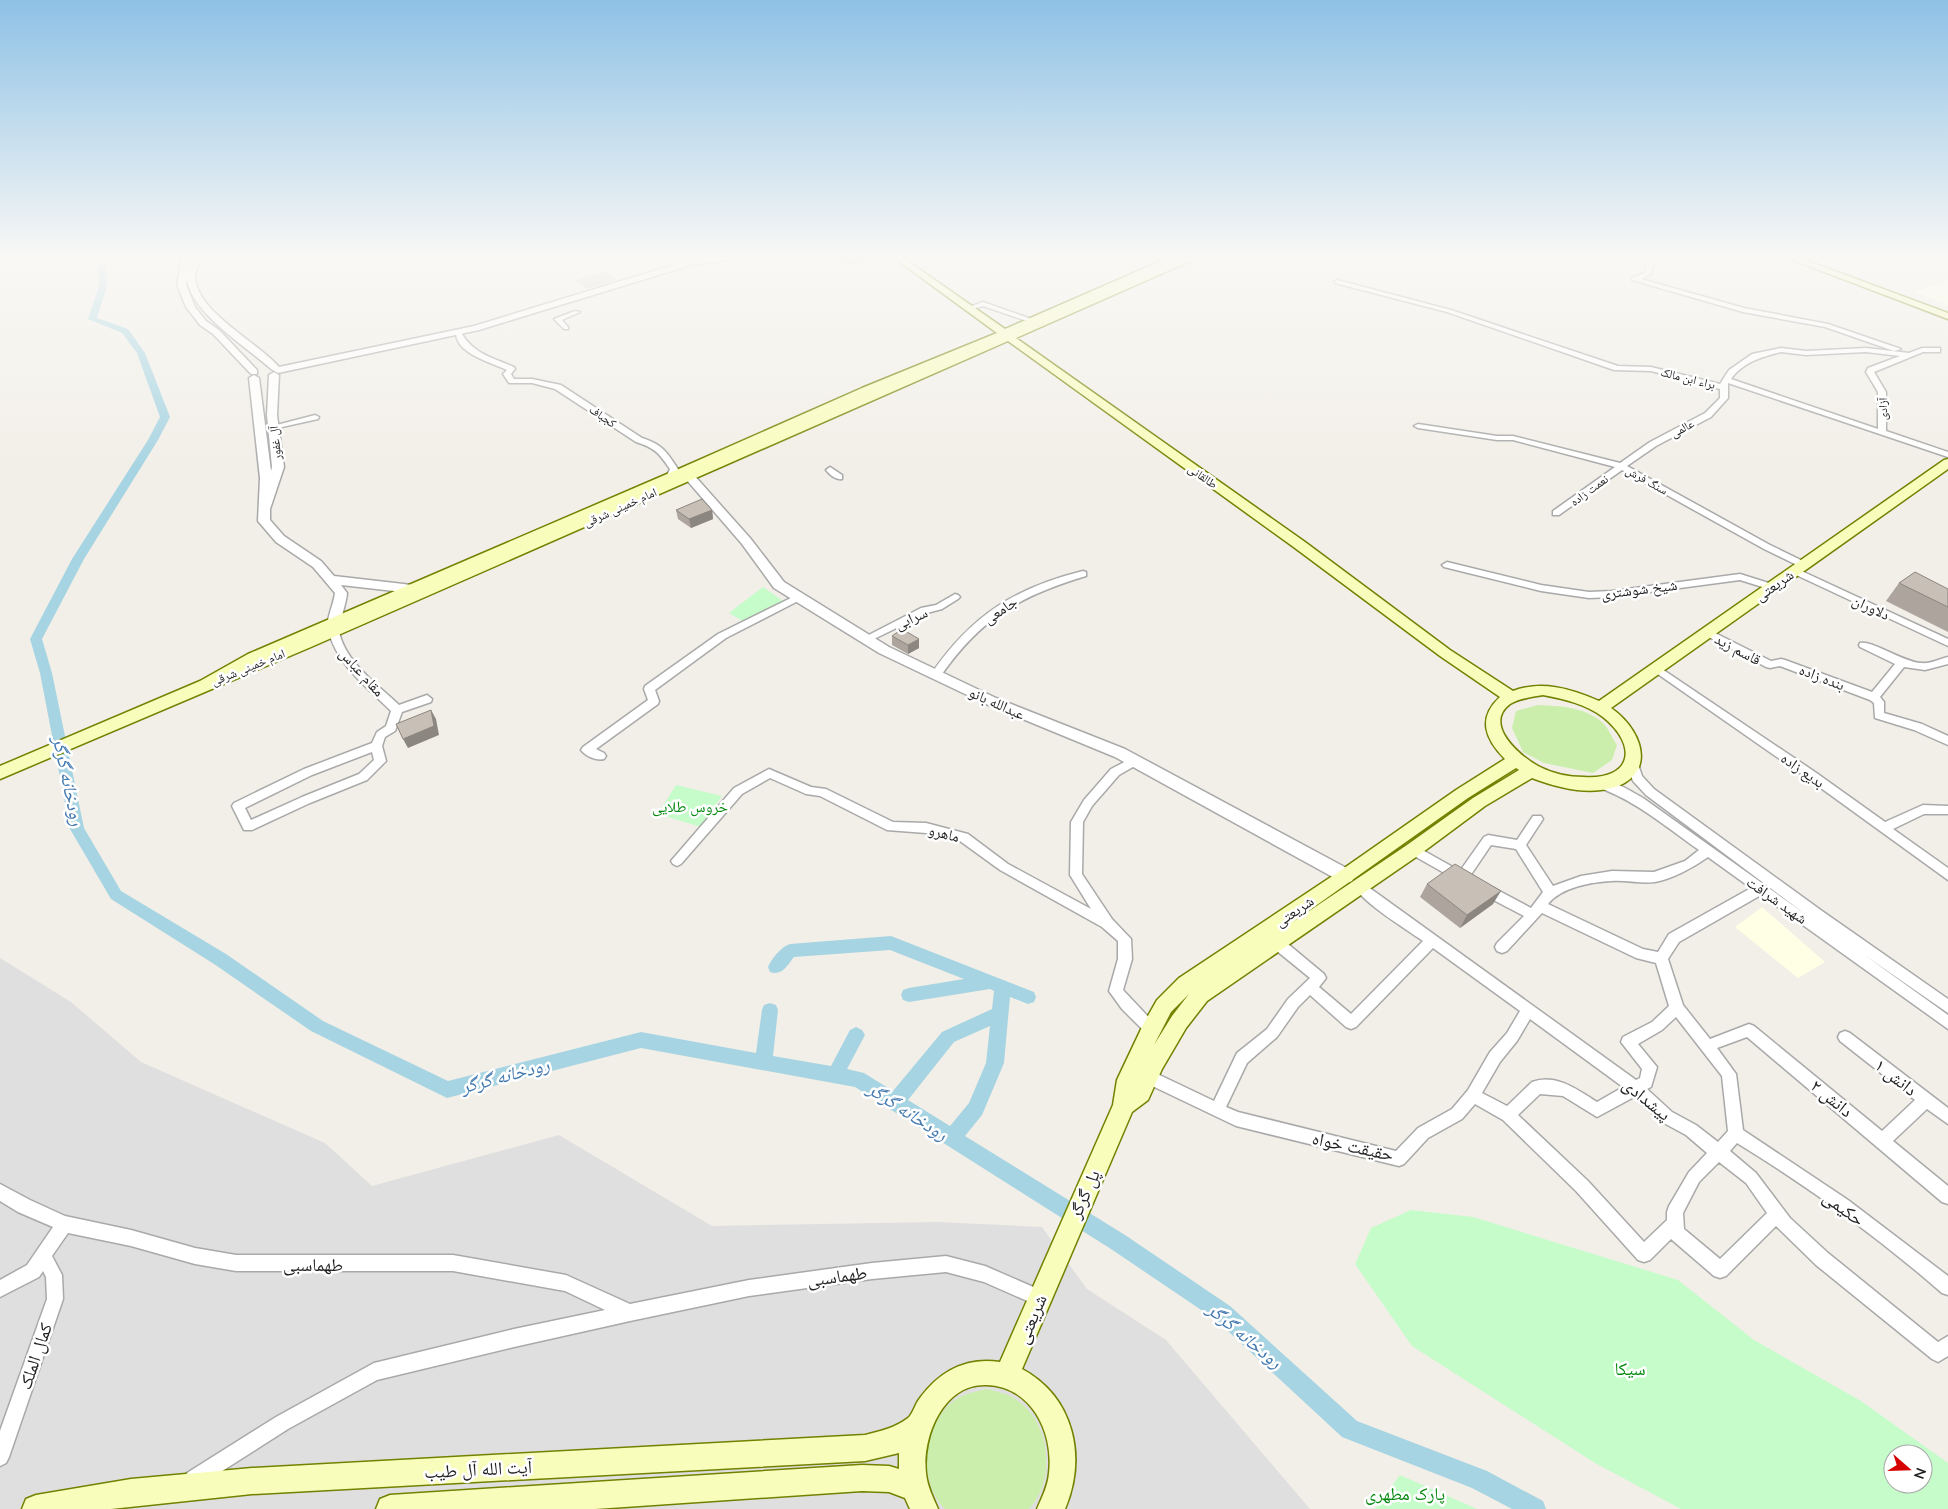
<svg xmlns="http://www.w3.org/2000/svg" width="1948" height="1509" viewBox="0 0 1948 1509" font-family="Mulish,'Noto Naskh Arabic',sans-serif">
<style>
.residential{fill:#e0dfdf}
.education{fill:#ffffe5}
.religious{fill:#d0d0d0}
.grass{fill:#cceead}
.park{fill:#c5fcca;fill-rule:evenodd}
.lines{fill:none;stroke-linecap:round;stroke-linejoin:round}
.canal{fill:#a7d4e2;fill-rule:evenodd}
.minor-casing{stroke:#a9a9a9;stroke-width:3}
.tertiary-casing{stroke:#a9a9a9;stroke-width:3}
.secondary-casing{stroke:#728200;stroke-width:3}
.minor{fill:#fff;fill-rule:evenodd}
.tertiary{fill:#fff;fill-rule:evenodd}
.secondary{fill:#f9fdbc;fill-rule:evenodd}
.wall{fill:#aca49d}
.shaded-wall{fill:#8c8680}
.building{fill:#c8bfb7;stroke:#8c8680}
.labels{text-anchor:middle;dominant-baseline:central;stroke-width:5;stroke-linejoin:round;paint-order:stroke}
.far-street-label{font-size:12px;fill:#222;stroke:#fff}
.street-label{font-size:15px;fill:#222;stroke:#fff}
.park-label{font-size:15px;fill:#068a12;stroke:#fff}
.near-street-label{font-size:18px;fill:#222;stroke:#fff}
.near-park-label{font-size:18px;fill:#068a12;stroke:#fff}
.near-water-label{font-size:19px;font-style:italic;fill:#457ab0;stroke:#fff}
</style>
<rect width="100%" height="100%" fill="#f2efe8"/>
<polygon class="residential" points="0,958 71,1002 141,1062 325,1143 372,1186 559,1135 712,1226 938,1222 1042,1227 1087,1289 1166,1340 1310,1509 0,1509"/>
<g class="education">
<polygon points="1948,280 1948,305 1915,292"/>
<polygon points="1762,907 1825,962 1798,978 1735,927"/>
</g>
<polygon class="religious" points="604,272 617,280 586,289 575,280"/>
<g class="grass">
<path d="M1538 705C1560 706 1584 707 1602 722 1608 727 1612 738 1617 745L1612 760 1593 773 1544 763 1523 752 1512 728 1516 711Z"/>
<path d="M987 1389C1000 1392 1012 1395 1022 1404 1051 1428 1055 1482 1029 1509H945C917 1482 923 1427 951 1403 961 1394 974 1392 987 1389Z"/>
</g>
<g class="park">
<polygon points="763,587 786,603 746,623 729,613"/>
<polygon points="676,785 722,796 701,827 658,814"/>
<path d="M1411 1210 1473 1217 1678 1280 1754 1340 1861 1401 1948 1463V1509H1681L1595 1463 1412 1346 1355 1264 1371 1228ZM1893 1454H1923V1484H1893Z"/>
<polygon points="1400,1475 1477,1509 1478,1509 1375,1509"/>
</g>
<g class="lines">
<path class="canal" d="M97 257H105L107 286 97 318 128 329 145 353 170 417 158 440 84 559 42 639 52 673 84 828 121 891 226 954 323 1021 448 1081 641 1032 756 1053 762 1010 764 1005 770 1003 776 1005 778 1010 773 1056 831 1066 850 1030 856 1027 862 1030 865 1035 847 1069 864 1073 893 1091 942 1032 992 1009 994 991 990 989 909 1002 903 1000 901 995 903 990 909 988 964 979 890 950 794 957C787 966 782 976 770 972L768 967C772 958 781 947 790 944L891 936 1034 992 1036 997 1034 1002 1028 1004 1010 997 1004 1063 982 1115 965 1136 1125 1235 1230 1306 1357 1421 1487 1471 1543 1501 1546 1509H1512L1472 1488 1342 1437 1216 1320 1111 1249 855 1087 641 1048 447 1098 311 1031 214 964 111 899 70 829 40 673 30 639 72 559 148 440 160 417 137 353 122 333 88 319 99 286ZM990 1026 986 1063 969 1103 950 1126 908 1100 954 1042Z"/>
<defs>
<g id="minor">
<polygon points="1648,257 1654,257 1651,274 1641,279 1744,308 1828,324 1901,349 1894,351 1825,327 1743,312 1632,280 1632,278 1645,273"/>
<path d="M1337 280 1451 310 1618 366 1651 367 1720 384 1729 370 1752 354 1781 348 1806 351 1866 348 1909 353 1922 348H1940V352H1923L1874 372 1886 392V431L1948 452V457L1728 383V398L1711 417 1656 446 1627 466 1770 545 1807 563V567H1801L1764 549 1622 470 1559 515H1553V511L1615 467 1513 440H1497L1418 428 1414 426 1418 424 1497 436H1513L1620 463 1650 442 1705 413 1720 398V389L1651 371 1614 370 1447 312 1335 283 1334 282ZM1781 352 1806 355 1866 352 1900 356 1868 368 1866 372 1878 392V429L1731 379C1743 362 1762 357 1781 352Z"/>
<polygon points="983,302 1034,320 1035,321 1030,322 983,306 972,309 969,307"/>
<polygon points="575,311 580,312 562,320 568,327 568,329 564,329 554,319"/>
<path d="M456 331H460C473 354 491 357 514 367L515 369 511 374 514 379H532L561 385 642 438C663 445 666 451 678 469L673 479 670 480 667 479 666 477 670 469C659 453 655 448 636 442L555 389 532 383H509L503 374 507 370C490 362 454 353 456 331Z"/>
<polygon points="315,415 319,417 318,419 273,429 269,427"/>
<path d="M830 467 842 475V479C836 480 830 475 826 470Z"/>
<polygon points="1447,562 1541,585 1589,592 1612,591 1740,574 1775,585 1777,587 1772,590 1740,580 1612,597 1589,598 1541,591 1444,567 1442,565"/>
<polygon points="1795,568 1948,639 1948,646 1792,573 1790,571"/>
<path d="M1083 571 1086 572V576C1019 596 980 619 940 677H932L931 675 932 673C972 615 1015 588 1083 571Z"/>
<path d="M799 594 802 595 804 597 802 599 726 638 655 690 659 701 658 704 596 749 604 753 606 756 604 759C597 761 585 756 581 750L583 747 648 700 644 689 645 686 718 634Z"/>
<polygon points="955,594 958,595 960,597 958,599 942,609 927,613 870,641 866,642 861,639 921,608 936,605"/>
<path d="M334 629 339 632C346 663 377 684 399 705L427 695 432 699 431 702 402 712 395 731 385 737 382 746 386 761 367 780 310 803 252 830H244L232 806 234 803 304 769 372 743 377 732 386 726 391 711C368 688 337 665 329 632ZM372 752 374 760 359 774 302 797 251 820 245 808 312 775Z"/>
<path d="M1707 629 1771 661 1781 659 1785 660 1872 692 1895 664 1860 647 1859 645 1860 643C1872 640 1903 662 1921 663 1931 664 1939 659 1948 657V664L1925 670 1904 667 1880 697 1884 702V713L1922 724 1948 736V745L1914 730 1875 718 1874 703 1870 700 1780 666 1770 668 1766 667 1703 634 1702 632Z"/>
<polygon points="1656,665 1815,772 1885,822 1923,805 1948,806 1948,814 1924,814 1893,829 1948,868 1948,880 1807,778 1652,670 1651,668"/>
<polygon points="1134,757 1138,758 1140,761 1138,764 1119,775 1092,806 1083,822 1082,874 1112,919 1131,939 1132,959 1123,990 1156,1025 1158,1029 1156,1033 1151,1035 1146,1033 1122,1009 1109,991 1118,959 1118,941 1102,927 1000,870 960,841 926,833 887,830 820,796 806,794 770,778 742,794 681,864 677,866 673,864 671,861 734,788 769,769 811,787 826,789 893,822 926,823 968,834 1008,864 1091,909 1070,875 1071,822 1084,800 1111,769"/>
<path d="M1633 760 1637 761 1642 776 1654 789 1822 911 1948 999V1013L1863 954 1948 1015V1029L1761 895 1679 942 1668 959 1683 1005 1710 1039 1749 1024 1754 1026 1882 1131 1915 1100 1840 1041 1838 1037 1840 1033 1845 1031 1850 1033 1948 1108V1124L1927 1109 1893 1141 1948 1186V1204L1942 1202 1747 1037 1717 1048 1736 1074 1743 1130 1848 1200 1948 1276V1295L1942 1293C1879 1238 1809 1187 1737 1143L1730 1151 1756 1173 1790 1218 1828 1253 1938 1342 1948 1336V1356L1938 1362 1932 1359 1816 1265 1776 1226 1726 1276 1720 1278 1714 1276 1671 1239 1650 1260 1644 1262 1638 1260 1576 1191 1503 1120 1475 1104 1462 1119 1428 1138 1404 1164 1399 1166 1236 1126 1144 1082 1142 1077 1144 1072 1149 1070 1214 1101 1237 1053 1267 1029 1288 999 1310 978 1272 947 1270 943 1272 939 1277 937 1282 939 1324 974 1326 978 1319 987 1351 1014 1423 941C1406 929 1363 903 1354 886L1356 882 1360 881 1636 1080 1640 1078 1642 1069 1621 1042 1623 1037 1652 1022 1669 1006 1656 963 1636 958 1542 913 1507 951 1502 953 1497 951 1495 947 1497 943 1524 916 1480 893 1478 889 1480 885 1484 884 1488 885 1531 908 1543 892 1516 849 1491 845 1466 882 1462 883 1409 853 1407 850 1409 847H1417L1460 871 1484 837 1488 835 1517 840 1533 816H1541L1543 819 1526 845 1553 886 1581 876 1612 871 1654 872 1685 861 1699 850C1666 827 1635 800 1597 787L1595 784 1597 781C1609 777 1632 792 1643 798L1805 914 1646 795 1633 781 1627 764ZM1708 857 1751 888 1669 934 1658 952 1643 949 1548 904C1561 887 1592 882 1612 881 1626 880 1641 884 1655 882 1672 879 1694 867 1708 857ZM1433 948 1520 1011 1507 1033 1490 1052 1468 1090 1452 1109 1418 1128 1396 1151 1238 1112 1226 1107 1247 1063 1277 1037 1298 1007 1310 995 1346 1027 1351 1029 1356 1027ZM1676 1017 1722 1076 1728 1131 1718 1142 1696 1125 1672 1112 1647 1089 1651 1087 1657 1067 1638 1044 1662 1030ZM1530 1019 1623 1087 1597 1102C1578 1090 1556 1073 1532 1082L1507 1106 1482 1093 1500 1062 1517 1041ZM1540 1094 1563 1096 1597 1117 1634 1097 1662 1122 1686 1135 1707 1153 1689 1172 1669 1206 1667 1212V1220L1644 1242 1588 1181 1518 1115ZM1719 1162 1746 1183 1767 1213 1720 1259 1684 1229 1683 1213 1699 1182Z"/>
<polygon points="0,1184 30,1200 65,1216 131,1230 195,1248 236,1255 453,1255 566,1275 630,1304 749,1280 872,1263 946,1256 985,1266 1047,1293 1049,1299 1047,1305 1041,1307 984,1282 946,1272 872,1279 749,1296 630,1321 514,1347 377,1380 288,1429 194,1489 187,1487 185,1480 187,1473 276,1417 374,1363 514,1329 605,1310 565,1291 453,1271 236,1271 195,1264 131,1246 68,1233 52,1256 62,1275 63,1299 9,1457 6,1463 0,1466 0,1431 47,1299 46,1277 43,1271 39,1277 0,1297 0,1280 27,1265 53,1227 18,1212 0,1201"/>
</g>
<g id="tertiary">
<polygon points="182,257 190,257 186,285 195,307 206,321 219,330 257,370 257,374 251,374 213,334 200,325 186,307 177,285"/>
<path d="M194 257H202C200 262 196 269 195 275 194 311 258 342 279 367L474 326 690 260 716 257H733L729 260 691 265 479 330 278 373 271 369C248 348 185 309 187 275 187 269 191 262 194 257Z"/>
<path d="M274 372 279 375 277 415 284 467 270 509V520L284 536 321 561 334 576 412 585 418 589 412 593 341 585 347 593C346 606 339 619 341 632L334 636 327 632C326 619 333 607 335 593L313 567 276 542 258 521 260 478 249 378 254 375 259 378 271 471 272 467 267 415 269 375Z"/>
<polygon points="689,473 693,474 750,538 784,582 889,647 996,698 1125,749 1352,871 1354,876 1352,881 1346,883 1340,881 1115,757 986,704 879,653 774,588 742,544 685,478 683,476"/>
</g>
<g id="secondary">
<path d="M893 257H902L1005 329 1170 257H1181L1180 259 1196 257 1195 259 1016 338 1305 542 1450 650 1513 691C1542 680 1572 689 1599 701L1944 460 1948 459V469L1611 708C1648 734 1657 783 1601 790 1578 793 1553 786 1532 778L1485 806 1419 855 1207 1001 1186 1028 1162 1069 1148 1100 1132 1112 1022 1369C1074 1397 1087 1457 1065 1509H1037C1042 1497 1048 1486 1049 1473 1054 1432 1031 1386 986 1385 943 1384 922 1437 926 1473 927 1486 933 1497 938 1509H910L905 1498 889 1492 862 1491 595 1509H376L380 1499 390 1495 862 1465 889 1466 899 1469V1453L865 1461 252 1494 111 1509H22L26 1499 36 1495 131 1479 252 1468 865 1435C881 1431 895 1428 908 1418 913 1414 915 1404 920 1398 940 1371 966 1357 1000 1362L1113 1105 1117 1080 1144 1023 1157 1000 1179 978 1340 871 1456 790 1505 759C1485 739 1477 718 1500 697L1440 656 1295 548 1008 341 311 647 0 779V766L200 681 248 654 681 468 862 388 997 333ZM1543 695C1564 699 1586 704 1603 717 1638 745 1633 780 1584 777 1569 777 1554 774 1540 767 1522 758 1482 725 1510 704 1520 698 1532 697 1543 695ZM1516 768 1519 770 1473 798 1407 845 1290 924 1468 798ZM1189 994 1172 1016 1154 1045 1171 1012Z"/>
<polygon points="1785,257 1797,257 1948,313 1948,319"/>
</g>
</defs>
<use href="#minor" class="minor-casing"/>
<use href="#tertiary" class="tertiary-casing"/>
<use href="#secondary" class="secondary-casing"/>
<use href="#minor" class="minor"/>
<use href="#tertiary" class="tertiary"/>
<use href="#secondary" class="secondary"/>
</g>
<g class="wall">
<polygon points="836,257 864,257 864,260 849,264"/>
<polygon points="676,510 712,510 713,519 691,528 678,519"/>
<polygon points="1899,583 1948,589 1948,632 1886,601"/>
<polygon points="892,636 919,648 908,654 892,645"/>
<polygon points="1427,884 1493,904 1460,928 1420,897"/>
</g>
<g class="shaded-wall">
<polygon points="848,257 864,257 864,260 849,264"/>
<polygon points="712,510 713,519 691,528 689,519"/>
<polygon points="919,639 919,648 908,654 908,645"/>
<polygon points="431,710 436,719 439,735 408,748 403,739"/>
<polygon points="1501,891 1493,904 1460,928 1467,915"/>
</g>
<g class="building">
<polygon points="702,499 712,510 689,519 676,510"/>
<polygon points="1915,572 1948,589 1948,607 1899,583"/>
<polygon points="902,629 919,639 908,645 892,636"/>
<polygon points="431,710 434,726 403,739 396,724"/>
<polygon points="1455,864 1501,891 1467,915 1427,884"/>
</g>
<linearGradient id="sky" x2="0" y2="1"><stop stop-color="#8ec1e6"/><stop offset="0.55" stop-color="#f9f8f5"/><stop offset="1" stop-color="#f9f8f5" stop-opacity="0"/></linearGradient>
<rect width="1948" height="468" fill="url(#sky)"/>
<g class="labels">
<g class="far-street-label">
<text transform="translate(1688 378) rotate(14)">براء ابن مالک</text>
<text transform="translate(1882 409) rotate(-90)">آزادی</text>
<text transform="translate(603 416) rotate(35)">کجباف</text>
<text transform="translate(1682 428) rotate(-28)">عالمی</text>
<text transform="translate(275 443) rotate(-96)">آل غفور</text>
<text transform="translate(1203 476) rotate(35)">طالقانی</text>
<text transform="translate(1647 480) rotate(29)">سنگ فرش</text>
<text transform="translate(1589 490) rotate(-36)">نعمت زاده</text>
<text transform="translate(620 507) rotate(-24)">امام خمینی شرقی</text>
<text transform="translate(248 667) rotate(-22)">امام خمینی شرقی</text>
</g>
<g class="street-label">
<text transform="translate(1774 585) rotate(-35)">شریعتی</text>
<text transform="translate(1639 589) rotate(-7)">شیخ شوشتری</text>
<text transform="translate(1871 607) rotate(25)">دلاوران</text>
<text transform="translate(1000 610) rotate(-34)">جامعی</text>
<text transform="translate(911 618) rotate(-24)">سرابی</text>
<text transform="translate(1738 649) rotate(28)">قاسم زید</text>
<text transform="translate(362 672) rotate(48)">مقام عباس</text>
<text transform="translate(1822 677) rotate(21)">بنده زاده</text>
<text transform="translate(997 703) rotate(24)">عبدالله بانو</text>
<text transform="translate(1803 770) rotate(35)">بدیع زاده</text>
<text transform="translate(944 833) rotate(14)">ماهرو</text>
<text transform="translate(1777 900) rotate(35)">شهید شرافت</text>
<text transform="translate(1294 911) rotate(-34)">شریعتی</text>
</g>
<g class="park-label">
<text x="690" y="806">خروس طلایی</text>
</g>
<g class="near-street-label">
<text transform="translate(1896 1077) rotate(38)">دانش ۱</text>
<text transform="translate(1832 1098) rotate(39)">دانش ۲</text>
<text transform="translate(1647 1099) rotate(39)">پیشدادی</text>
<text transform="translate(1353 1146) rotate(12)">حقیقت خواه</text>
<text transform="translate(1084 1194) rotate(-66)">پل گرگر</text>
<text transform="translate(1844 1208) rotate(36)">حکیمی</text>
<text x="313" y="1264">طهماسبی</text>
<text transform="translate(837 1276) rotate(-8)">طهماسبی</text>
<text transform="translate(1031 1319) rotate(-67)">شریعتی</text>
<text transform="translate(35 1356) rotate(-71)">کمال الملک</text>
<text transform="translate(478 1469) rotate(-3)">آیت الله آل طیب</text>
</g>
<g class="near-park-label">
<text x="1630" y="1368">سیکا</text>
<text x="1405" y="1493">پارک مطهری</text>
</g>
<g class="near-water-label">
<text transform="translate(69 781) rotate(78)">رودخانه گرگر</text>
<text transform="translate(505 1075) rotate(-15)">رودخانه گرگر</text>
<text transform="translate(908 1111) rotate(33)">رودخانه گرگر</text>
<text transform="translate(1245 1335) rotate(40)">رودخانه گرگر</text>
</g>
</g>
<g transform="translate(1908 1469) rotate(110)"><circle r="24" fill="#ffffff" stroke="#a7a7a7"/>
<path d="M0-4L9 19L0 12L-9 19Z" fill="#d40200"/>
<text y="-8" font-size="14" font-weight="bold" text-anchor="middle" fill="#222222">N</text>
</g>
</svg>
